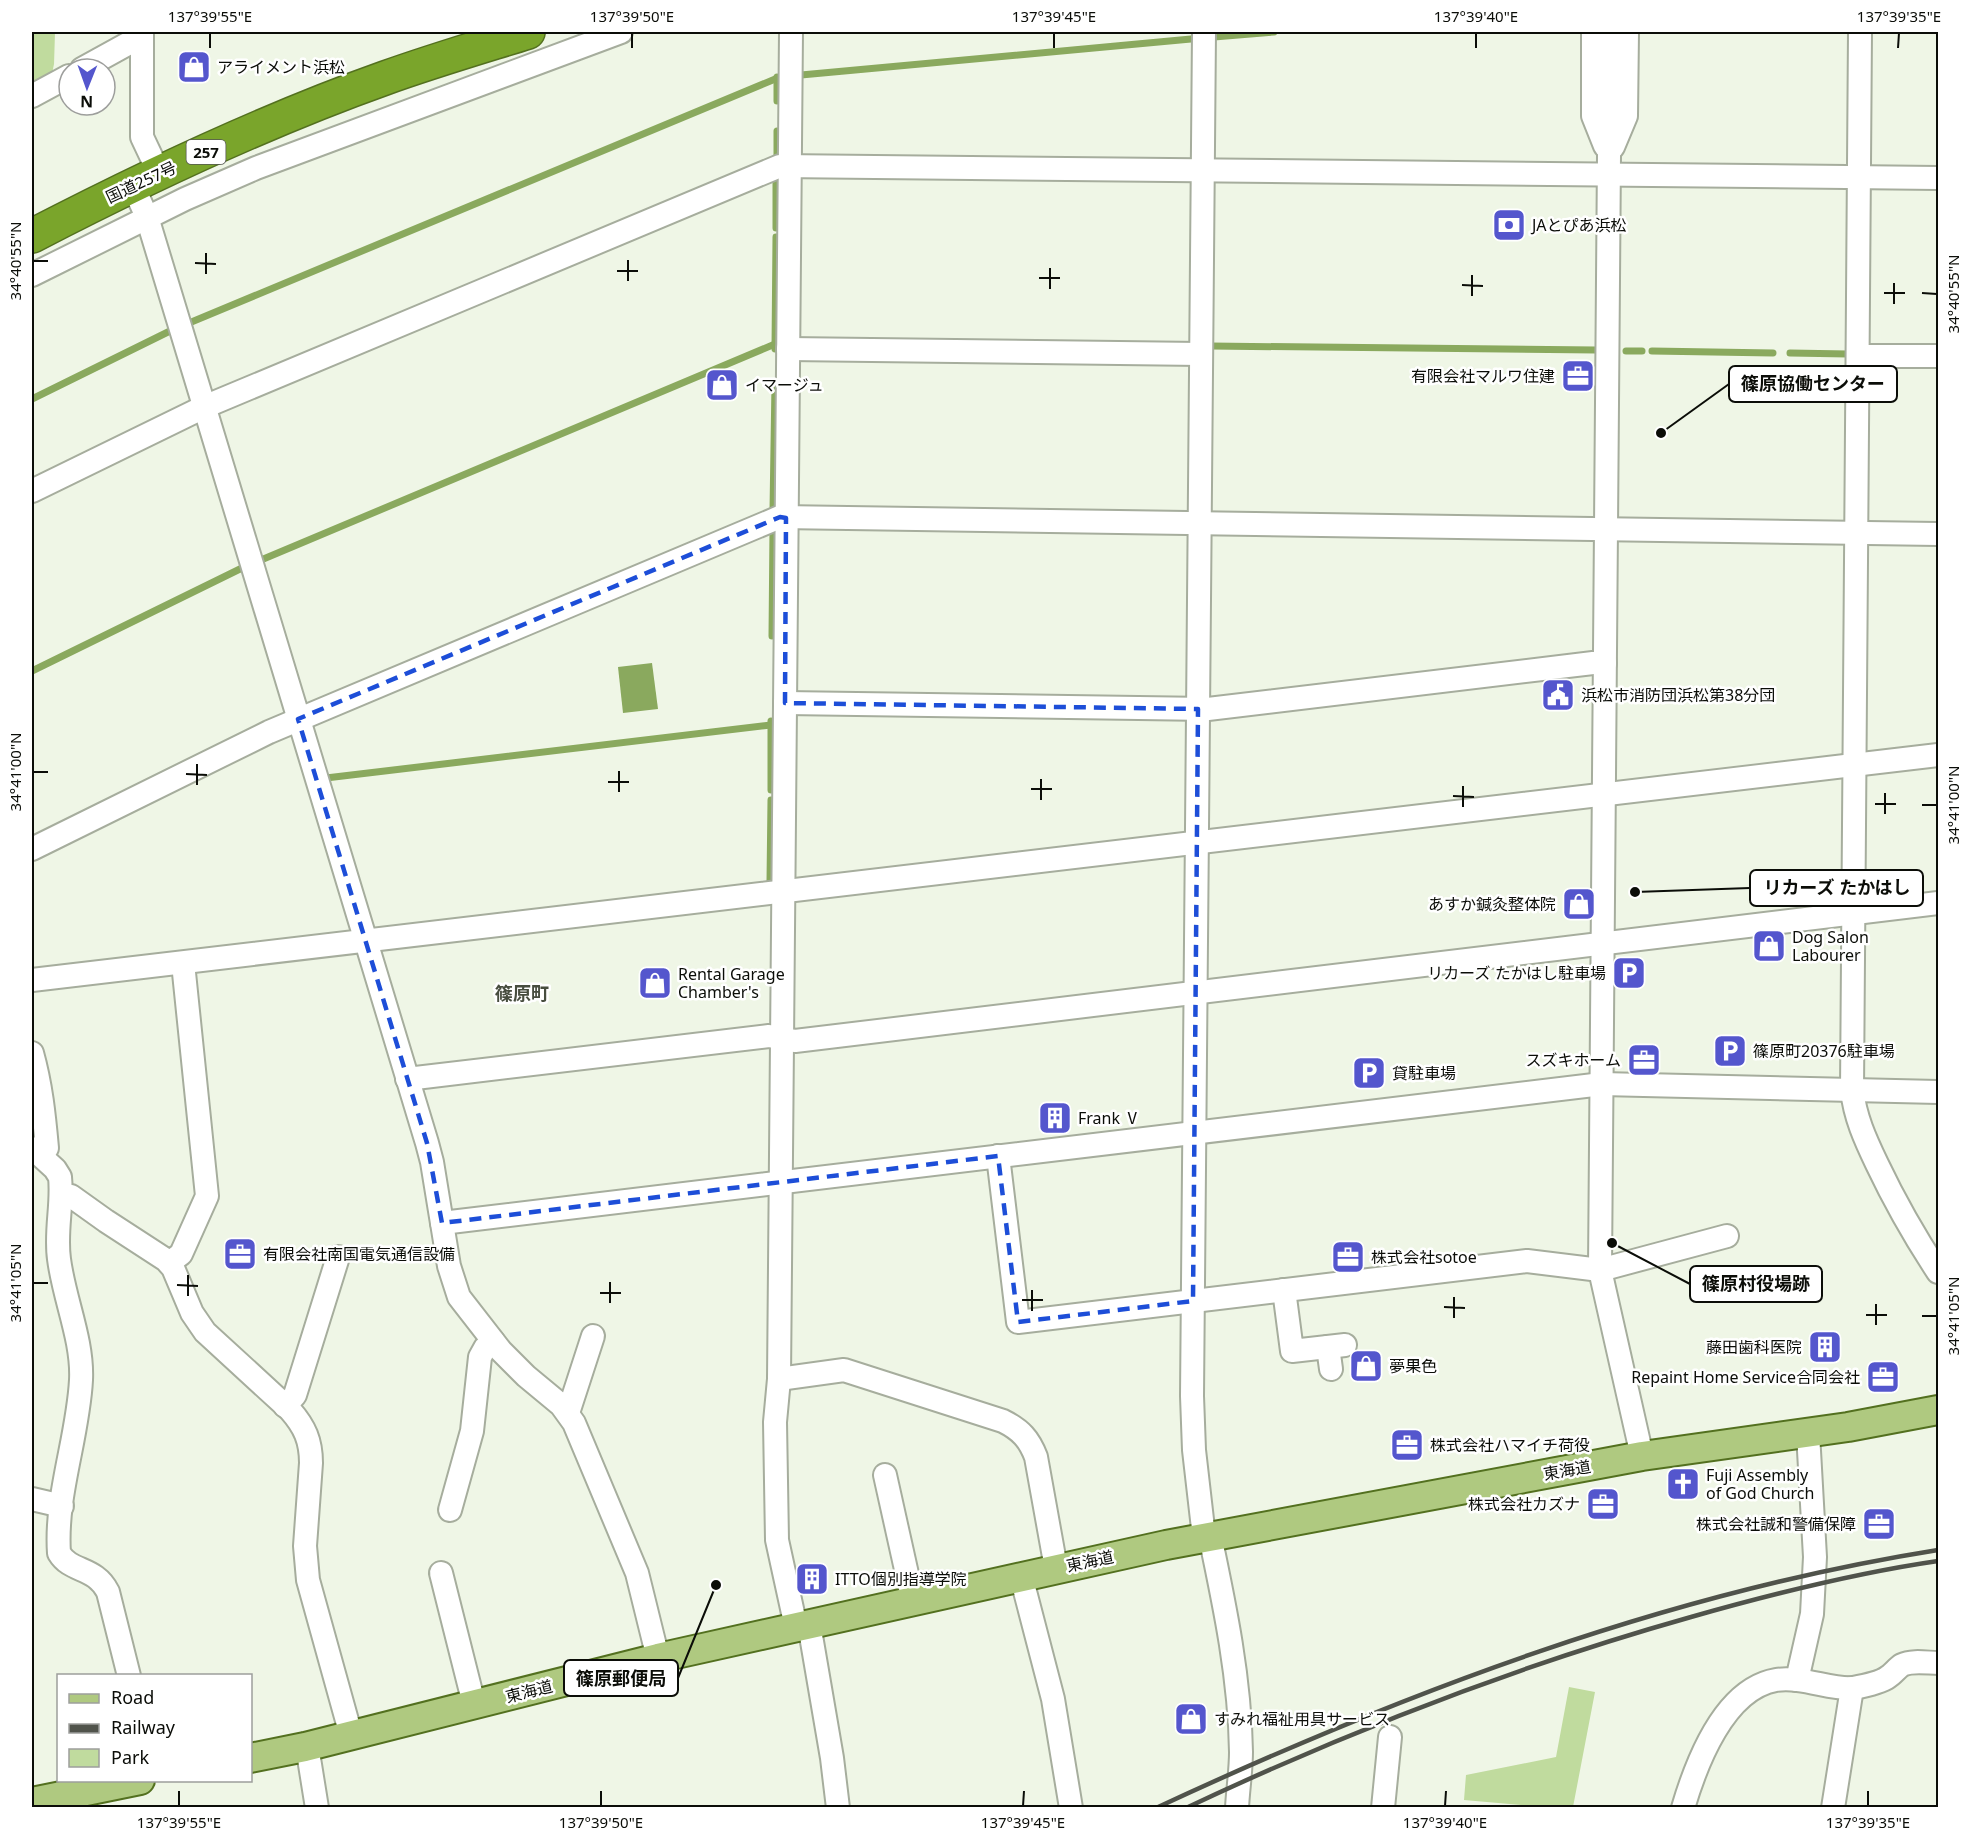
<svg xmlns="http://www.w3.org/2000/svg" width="1970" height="1839" viewBox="0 0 1970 1839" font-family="'Noto Sans','Noto Sans JP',sans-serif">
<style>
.green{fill:#c0db9e}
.water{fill:#8aa95e}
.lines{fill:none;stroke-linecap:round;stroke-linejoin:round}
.stream{stroke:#8aa95e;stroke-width:7}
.minor-casing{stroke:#a6ad9d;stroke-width:26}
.major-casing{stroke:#53701f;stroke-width:32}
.highway-casing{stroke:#53701f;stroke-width:36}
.minor{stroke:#fff;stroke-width:22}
.major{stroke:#afc980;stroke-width:28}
.highway{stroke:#7aa52b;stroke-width:33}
.rail{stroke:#50534b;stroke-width:4.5}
.marked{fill:none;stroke:#1d4ed8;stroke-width:4.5;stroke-dasharray:12 8;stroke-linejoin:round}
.ticks{fill:none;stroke:#0b0d08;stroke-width:2}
.labels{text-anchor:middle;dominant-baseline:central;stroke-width:5;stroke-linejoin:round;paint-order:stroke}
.shield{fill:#fff;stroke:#545652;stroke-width:1.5}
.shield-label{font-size:15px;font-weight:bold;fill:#0b0d08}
.poi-label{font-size:16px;fill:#0b0d08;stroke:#fff;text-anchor:start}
.street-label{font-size:16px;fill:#0b0d08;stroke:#fff}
.neighbourhood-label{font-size:18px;font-weight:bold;fill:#474d3f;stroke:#fff}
.leader{fill:none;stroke:#0b0d08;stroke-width:2}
.callout-dot{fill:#0b0d08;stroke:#fff;stroke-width:2}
.callout{fill:#fff;stroke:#0b0d08;stroke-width:2}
.callout-label{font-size:18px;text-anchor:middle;font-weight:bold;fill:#0b0d08}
.neatline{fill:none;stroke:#0b0d08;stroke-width:2}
.ticks-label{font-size:15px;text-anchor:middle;fill:#0b0d08}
</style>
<rect width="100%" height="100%" fill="#eff6e6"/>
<g class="green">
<polygon points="32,32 55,32 54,64 52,74 32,89"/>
<polygon points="1569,1687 1595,1692 1573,1807 1521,1807 1521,1805 1464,1800 1466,1775 1556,1757"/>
</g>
<polygon class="water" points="652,663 658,709 623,713 618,667"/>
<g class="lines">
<g class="stream">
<polyline points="1214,37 1274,32"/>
<polyline points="801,75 1191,39"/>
<polyline points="777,101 777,77"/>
<polyline points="777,160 777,131"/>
<polyline points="776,228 776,174"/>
<polyline points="189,323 780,77"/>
<polyline points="1211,346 1596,350"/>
<polyline points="775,349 776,237"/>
<polyline points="1626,351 1642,351"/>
<polyline points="1652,351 1773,353"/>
<polyline points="1790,353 1848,354"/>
<polyline points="32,399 170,331"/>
<polyline points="773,511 775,383"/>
<polyline points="261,560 775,344"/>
<polyline points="772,636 773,529"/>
<polyline points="32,671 242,568"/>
<polyline points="326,778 771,725"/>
<polyline points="771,790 771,721"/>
<polyline points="770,881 771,800"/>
</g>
<defs>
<g id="minor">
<polyline points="142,32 142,137 159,173"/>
<polyline points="791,32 779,1379 775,1422 777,1540 796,1627"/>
<polyline points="1204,32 1192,1396 1194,1450 1204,1537"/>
<polyline points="1593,32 1593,116 1605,146"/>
<polyline points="1610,32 1600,1270 1642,1456"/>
<path d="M1860 32 1852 1090C1855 1117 1865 1139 1877 1164 1895 1202 1915 1237 1938 1272"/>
<polyline points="82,69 131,42 142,42"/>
<polyline points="32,96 69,76"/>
<polyline points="1613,147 1626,116 1627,32"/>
<polyline points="133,186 147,217 427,1143 432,1162 449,1266 459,1297 501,1351 526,1376 561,1405 574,1423 637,1573 658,1658"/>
<polyline points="32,275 185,199 256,168 621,32"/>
<polyline points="788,349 1201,354"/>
<polyline points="1858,356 1938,356"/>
<polyline points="32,491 204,407 780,166 1938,178"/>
<polyline points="785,703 1208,709 1593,663 1605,663"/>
<polyline points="32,849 269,732 780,517 1938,534"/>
<polyline points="32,980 1938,755"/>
<path d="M32 1053C41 1085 44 1115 47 1148L41 1155"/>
<polyline points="407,1079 769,1036 795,1041 1938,903"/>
<path d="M32 1148 55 1169 60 1177C63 1204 55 1231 59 1259 64 1299 83 1340 81 1380 78 1438 55 1495 59 1553 71 1573 95 1566 108 1592L129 1676"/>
<polyline points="998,1156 1018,1322 1527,1261 1600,1270 1727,1236"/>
<path d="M61 1195 71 1196 106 1221 166 1260 173 1268 192 1313 205 1332 290 1410C305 1427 311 1441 311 1463L305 1546 308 1580 351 1735"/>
<polyline points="442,1223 1602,1084 1938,1092"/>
<polyline points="169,1263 181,1254 207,1196 183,963"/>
<polyline points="1284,1290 1292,1351 1345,1345"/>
<polyline points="1328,1347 1331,1369"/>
<path d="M779 1379 844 1370 1003 1421C1021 1430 1029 1439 1036 1457L1056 1568"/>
<polyline points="285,1406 295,1395 338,1257"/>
<polyline points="568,1413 593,1336"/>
<polyline points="885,1475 913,1601"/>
<polyline points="32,1499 62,1506"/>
<polyline points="450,1510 472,1431 480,1357 485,1348 493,1341"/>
<path d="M1210 1536C1225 1607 1240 1679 1241 1752 1241 1770 1238 1789 1237 1808"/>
<polyline points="441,1573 474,1704"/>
<polyline points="1021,1576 1053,1699 1071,1808"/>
<polyline points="809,1624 832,1758 838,1808"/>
<polyline points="1797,1680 1812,1614 1815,1557 1808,1433"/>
<polyline points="307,1746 317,1808"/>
<polyline points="1383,1808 1390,1737"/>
<path d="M1683 1808C1696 1764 1724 1689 1776 1680 1802 1676 1831 1690 1853 1688 1864 1686 1880 1683 1888 1677 1893 1674 1897 1668 1902 1665 1912 1660 1928 1663 1938 1663"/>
<polyline points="1833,1808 1852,1688"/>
</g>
<g id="major">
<polyline points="250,1758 305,1747 658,1658 1166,1545 1642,1456 1848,1427 1938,1410"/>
<polyline points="32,1802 140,1780"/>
</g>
<path id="highway" d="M32 236C146 177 264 121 385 78 432 61 480 47 528 32"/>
</defs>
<use href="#minor" class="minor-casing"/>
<use href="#major" class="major-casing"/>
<use href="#highway" class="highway-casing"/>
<use href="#minor" class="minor"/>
<use href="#major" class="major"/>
<use href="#highway" class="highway"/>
<g class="rail">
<path d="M1156 1808C1405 1692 1667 1593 1938 1550"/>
<path d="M1186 1808C1349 1731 1517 1666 1691 1617 1772 1594 1855 1573 1938 1561"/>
</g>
</g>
<path class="marked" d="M780 517 786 518 785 703 1198 709 1193 1301 1018 1322 998 1156 442 1223 427 1143 298 719Z"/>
<path class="ticks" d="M210 48V33M632 48V33M1054 48V33M1476 48V33M1898 48 1899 33M33 261H48M195 263 216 264M617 271H638M206 274V253M1039 278H1060M628 281V260M1462 285 1483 286M1050 289V268M1884 293H1905M1922 293 1937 294M1472 296V275M1894 304V283M33 772H48M186 774 207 775M608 782H629M197 785V764M1031 789H1052M619 792V771M1453 796 1474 797M1041 800V779M1875 804H1896M1922 805H1937M1463 807V786M1885 814V793M33 1283H48M177 1285 198 1286M600 1293H621M188 1296V1275M1022 1300H1043M610 1303V1282M1444 1307 1465 1308M1032 1311V1290M1866 1315H1887M1922 1316H1937M1454 1318V1297M1876 1325V1304M179 1806V1791M601 1806V1791M1023 1806 1024 1791M1445 1806 1446 1791M1868 1806V1791"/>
<defs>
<symbol id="shop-square" viewBox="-11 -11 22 22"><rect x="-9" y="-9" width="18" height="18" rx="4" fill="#5456cd" stroke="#fff"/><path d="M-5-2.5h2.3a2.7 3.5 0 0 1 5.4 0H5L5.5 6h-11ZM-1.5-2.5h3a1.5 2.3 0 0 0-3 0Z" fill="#fff"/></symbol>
<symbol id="bank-square" viewBox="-11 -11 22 22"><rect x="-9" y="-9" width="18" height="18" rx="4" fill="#5456cd" stroke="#fff"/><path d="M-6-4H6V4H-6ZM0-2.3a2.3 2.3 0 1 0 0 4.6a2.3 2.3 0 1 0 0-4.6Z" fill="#fff"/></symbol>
<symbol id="office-square" viewBox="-11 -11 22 22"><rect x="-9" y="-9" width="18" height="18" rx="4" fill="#5456cd" stroke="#fff"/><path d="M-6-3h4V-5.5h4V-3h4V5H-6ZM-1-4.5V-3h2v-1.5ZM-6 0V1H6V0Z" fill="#fff"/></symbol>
<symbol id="civic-square" viewBox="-11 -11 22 22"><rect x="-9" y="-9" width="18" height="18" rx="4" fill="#5456cd" stroke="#fff"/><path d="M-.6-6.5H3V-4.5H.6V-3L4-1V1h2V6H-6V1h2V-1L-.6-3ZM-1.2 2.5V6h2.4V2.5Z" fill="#fff"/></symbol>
<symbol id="parking-square" viewBox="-11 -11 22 22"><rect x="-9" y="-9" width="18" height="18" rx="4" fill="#5456cd" stroke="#fff"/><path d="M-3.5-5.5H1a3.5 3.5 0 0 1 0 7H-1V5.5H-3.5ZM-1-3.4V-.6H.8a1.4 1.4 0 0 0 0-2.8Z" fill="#fff"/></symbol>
<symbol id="building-square" viewBox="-11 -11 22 22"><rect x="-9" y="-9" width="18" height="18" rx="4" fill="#5456cd" stroke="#fff"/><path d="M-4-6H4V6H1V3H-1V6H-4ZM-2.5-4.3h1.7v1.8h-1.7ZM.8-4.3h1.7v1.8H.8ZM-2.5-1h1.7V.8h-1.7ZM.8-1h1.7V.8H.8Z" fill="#fff"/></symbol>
<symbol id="church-square" viewBox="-11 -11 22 22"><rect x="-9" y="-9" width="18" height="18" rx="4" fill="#5456cd" stroke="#fff"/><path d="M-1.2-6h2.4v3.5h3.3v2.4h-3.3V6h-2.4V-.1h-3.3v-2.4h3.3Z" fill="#fff"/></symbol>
</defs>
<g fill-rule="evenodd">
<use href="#shop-square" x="175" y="48" width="38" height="38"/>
<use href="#bank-square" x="1490" y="206" width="38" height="38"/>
<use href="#office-square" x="1559" y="357" width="38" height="38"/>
<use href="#shop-square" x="703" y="366" width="38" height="38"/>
<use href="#civic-square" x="1539" y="676" width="38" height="38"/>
<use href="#shop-square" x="1560" y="885" width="38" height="38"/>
<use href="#shop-square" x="1750" y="927" width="38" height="38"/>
<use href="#parking-square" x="1610" y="954" width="38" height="38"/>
<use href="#shop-square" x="636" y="964" width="38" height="38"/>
<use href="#parking-square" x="1711" y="1032" width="38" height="38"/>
<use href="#office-square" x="1625" y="1041" width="38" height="38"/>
<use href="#parking-square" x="1350" y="1054" width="38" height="38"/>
<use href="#building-square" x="1036" y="1099" width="38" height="38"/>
<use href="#office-square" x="221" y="1235" width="38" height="38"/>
<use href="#office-square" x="1329" y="1238" width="38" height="38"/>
<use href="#building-square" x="1806" y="1328" width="38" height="38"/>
<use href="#shop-square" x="1347" y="1347" width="38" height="38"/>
<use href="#office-square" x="1864" y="1358" width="38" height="38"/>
<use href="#office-square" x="1388" y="1426" width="38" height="38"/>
<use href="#church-square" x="1664" y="1465" width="38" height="38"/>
<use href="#office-square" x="1584" y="1485" width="38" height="38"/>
<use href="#office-square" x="1860" y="1505" width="38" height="38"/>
<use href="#building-square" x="793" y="1560" width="38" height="38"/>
<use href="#shop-square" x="1172" y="1700" width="38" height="38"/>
</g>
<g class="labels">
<rect class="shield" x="186.5" y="140" width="39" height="24" rx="4.5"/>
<g class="shield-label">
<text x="206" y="152">257</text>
</g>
<g class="poi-label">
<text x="217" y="67">アライメント浜松</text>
<text x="1532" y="225">JAとぴあ浜松</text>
<text x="1555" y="376" text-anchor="end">有限会社マルワ住建</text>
<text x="745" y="385">イマージュ</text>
<text x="1581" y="695">浜松市消防団浜松第38分団</text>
<text x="1556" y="904" text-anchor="end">あすか鍼灸整体院</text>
<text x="1792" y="937">Dog Salon<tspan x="1792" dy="18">Labourer</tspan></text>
<text x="1606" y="973" text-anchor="end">リカーズ たかはし駐車場</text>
<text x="678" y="974">Rental Garage<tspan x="678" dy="18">Chamber's</tspan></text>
<text x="1753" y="1051">篠原町20376駐車場</text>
<text x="1621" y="1060" text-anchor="end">スズキホーム</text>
<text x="1392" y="1073">貸駐車場</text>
<text x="1078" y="1118">Frank Ⅴ</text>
<text x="263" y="1254">有限会社南国電気通信設備</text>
<text x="1371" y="1257">株式会社sotoe</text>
<text x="1802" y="1347" text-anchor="end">藤田歯科医院</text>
<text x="1389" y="1366">夢果色</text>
<text x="1860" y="1377" text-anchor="end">Repaint Home Service合同会社</text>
<text x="1430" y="1445">株式会社ハマイチ荷役</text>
<text x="1706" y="1475">Fuji Assembly<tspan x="1706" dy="18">of God Church</tspan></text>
<text x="1580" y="1504" text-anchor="end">株式会社カズナ</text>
<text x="1856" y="1524" text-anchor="end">株式会社誠和警備保障</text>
<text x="835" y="1579">ITTO個別指導学院</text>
<text x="1214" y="1719">すみれ福祉用具サービス</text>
</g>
<g class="street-label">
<text transform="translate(141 182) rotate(-25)">国道257号</text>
<text transform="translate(1567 1470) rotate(-10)">東海道</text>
<text transform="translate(1090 1561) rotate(-12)">東海道</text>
<text transform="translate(529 1691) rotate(-14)">東海道</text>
</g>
<g class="neighbourhood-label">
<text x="522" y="993">篠原町</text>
</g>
</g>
<path class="leader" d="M1661 433L1729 384M1635 892L1750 888M1612 1243L1690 1284M716 1585L678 1678"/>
<g class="callout-dot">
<circle cx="1661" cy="433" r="6"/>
<circle cx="1635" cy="892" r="6"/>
<circle cx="1612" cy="1243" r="6"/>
<circle cx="716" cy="1585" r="6"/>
</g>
<g class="callout">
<rect x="1729" y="366" width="168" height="36" rx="6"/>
<rect x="1750" y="870" width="173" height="36" rx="6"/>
<rect x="1690" y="1266" width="132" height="36" rx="6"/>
<rect x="564" y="1660" width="114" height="36" rx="6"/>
</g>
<g class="callout-label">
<text x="1813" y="390">篠原協働センター</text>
<text x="1837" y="894">リカーズ たかはし</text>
<text x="1756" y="1290">篠原村役場跡</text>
<text x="621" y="1685">篠原郵便局</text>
</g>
<rect width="1970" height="1839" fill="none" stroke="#ffffff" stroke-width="66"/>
<rect x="57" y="1674" width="195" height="108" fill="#ffffff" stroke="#9d9e9c" stroke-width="1.5"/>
<rect x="69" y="1694" width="30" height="9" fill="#afc980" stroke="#9d9e9c" stroke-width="1.5"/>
<text x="111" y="1704" font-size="18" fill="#0b0d08">Road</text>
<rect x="69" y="1724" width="30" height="9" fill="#50534b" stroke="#9d9e9c" stroke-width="1.5"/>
<text x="111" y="1734" font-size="18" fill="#0b0d08">Railway</text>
<rect x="69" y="1749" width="30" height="18" fill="#c0db9e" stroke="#9d9e9c" stroke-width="1.5"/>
<text x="111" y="1764" font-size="18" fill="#0b0d08">Park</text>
<g transform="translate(87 87) rotate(181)"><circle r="28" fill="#ffffff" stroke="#9d9e9c" stroke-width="1.5"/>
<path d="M0-4.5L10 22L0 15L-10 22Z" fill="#5456cd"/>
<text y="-9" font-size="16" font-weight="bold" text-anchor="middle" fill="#0b0d08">N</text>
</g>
<rect x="33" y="33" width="1904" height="1773" class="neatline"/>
<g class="ticks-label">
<text x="210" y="22">137°39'55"E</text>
<text x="632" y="22">137°39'50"E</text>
<text x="1054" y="22">137°39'45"E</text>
<text x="1476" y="22">137°39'40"E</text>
<text x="1899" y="22">137°39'35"E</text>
<text transform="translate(16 261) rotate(-90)" y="5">34°40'55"N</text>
<text transform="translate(1954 294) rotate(-90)" y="5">34°40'55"N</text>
<text transform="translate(16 772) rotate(-90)" y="5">34°41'00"N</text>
<text transform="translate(1954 805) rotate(-90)" y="5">34°41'00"N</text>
<text transform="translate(16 1283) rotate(-90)" y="5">34°41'05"N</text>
<text transform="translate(1954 1316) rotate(-90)" y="5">34°41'05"N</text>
<text x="179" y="1828">137°39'55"E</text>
<text x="601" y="1828">137°39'50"E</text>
<text x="1023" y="1828">137°39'45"E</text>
<text x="1445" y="1828">137°39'40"E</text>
<text x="1868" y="1828">137°39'35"E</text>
</g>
</svg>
